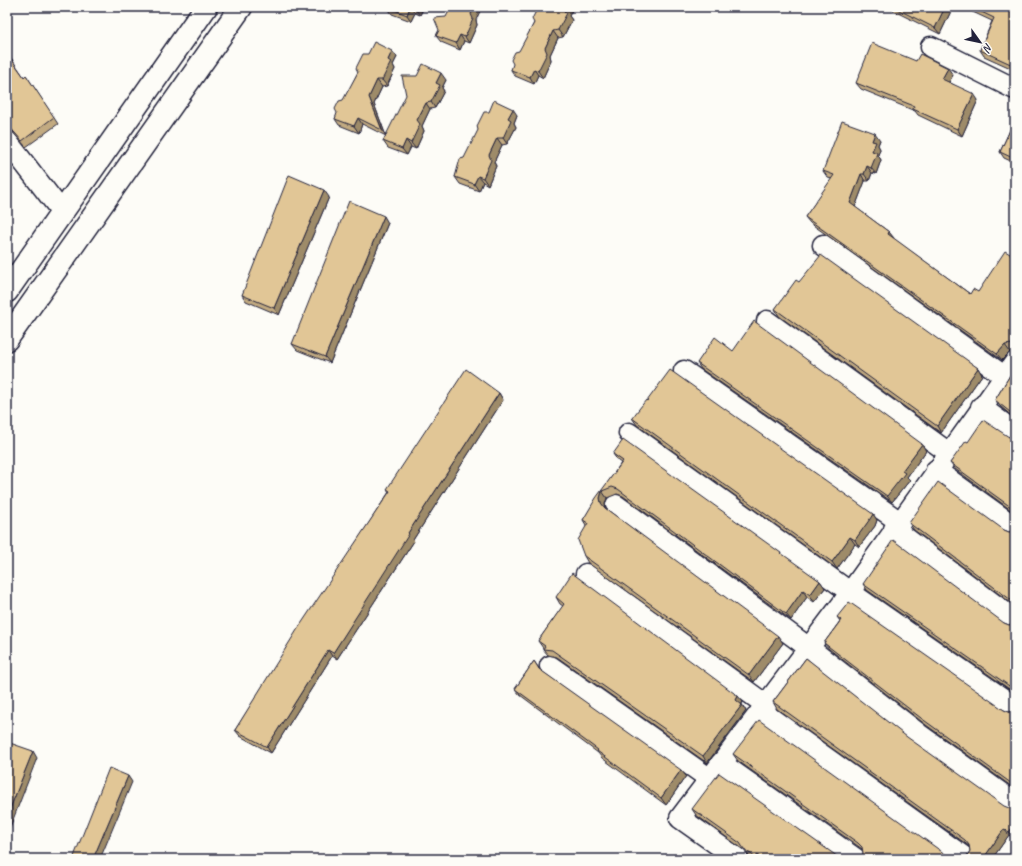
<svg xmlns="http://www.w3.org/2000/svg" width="1022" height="866" viewBox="0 0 1022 866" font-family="Caveat,sans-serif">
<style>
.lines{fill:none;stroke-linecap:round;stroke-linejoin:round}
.minor-casing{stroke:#22223b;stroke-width:23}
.tertiary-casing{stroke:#22223b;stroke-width:25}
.minor{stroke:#fdfcf7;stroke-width:20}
.tertiary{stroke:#fdfcf7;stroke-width:22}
.wall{fill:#c2aa81;stroke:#22223b}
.shaded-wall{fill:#9e8b69;stroke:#22223b}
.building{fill:#e1c696;stroke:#22223b}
</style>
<rect width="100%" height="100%" fill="#fdfcf7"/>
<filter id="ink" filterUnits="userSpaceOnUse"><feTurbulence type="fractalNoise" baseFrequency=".025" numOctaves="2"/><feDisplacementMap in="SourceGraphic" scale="8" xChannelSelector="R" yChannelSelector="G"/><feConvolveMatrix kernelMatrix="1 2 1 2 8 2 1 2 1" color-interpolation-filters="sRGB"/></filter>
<g filter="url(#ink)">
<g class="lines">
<defs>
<g id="minor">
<polyline points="931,47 1015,89"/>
<polyline points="7,141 62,212"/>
<polyline points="823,245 1004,376"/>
<polyline points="767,321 949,453"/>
<polyline points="684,371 900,522"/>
<polyline points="981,407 1015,432"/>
<polyline points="629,433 850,592 1015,707"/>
<polyline points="936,470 1015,527"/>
<polyline points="616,505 809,648 919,734 1015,803"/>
<polyline points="894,529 1015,620"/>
<polyline points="586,574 766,705"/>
<polyline points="550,666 710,779"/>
<polyline points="761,711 963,856"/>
<polyline points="721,763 856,859"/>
<polyline points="738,859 680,818 842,604 1015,362"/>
</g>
<g id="tertiary">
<polyline points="7,291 206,7"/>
<polyline points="7,339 241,7"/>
</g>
</defs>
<use href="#minor" class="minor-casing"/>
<use href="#tertiary" class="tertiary-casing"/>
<use href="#minor" class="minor"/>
<use href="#tertiary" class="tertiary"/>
</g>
<g class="wall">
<polygon points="387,7 424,7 420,15 415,13 411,21 392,14"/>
<polygon points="538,7 572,7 573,8 569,16 572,20 563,37 558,38 550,55 551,60 543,78 538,75 534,84 515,76 511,70 534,23"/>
<polygon points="891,7 953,7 940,34 894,11"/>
<polygon points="962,7 1015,7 1015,70 984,56 980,50 992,21"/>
<polygon points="446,17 476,20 477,25 469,43 464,41 460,50 441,42 436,36"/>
<polygon points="7,52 24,77 26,75 58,124 26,147 11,130 7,131"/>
<polygon points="397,57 393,65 395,69 387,86 382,87 374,104 386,136 446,80 442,88 444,91 435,108 430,109 422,126 424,131 416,149 411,147 407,155 388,148 383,141 386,136 362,124 359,133 339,125 335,119 358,72"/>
<polygon points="916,61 953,75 949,82 978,100 962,136 918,115 915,111 861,89 856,83"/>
<polygon points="517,115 514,123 516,127 507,144 502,145 494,162 496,166 488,185 483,182 479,191 460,184 455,177 464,158"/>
<polygon points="1015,119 1015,163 1004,158 1000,152"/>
<polygon points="880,140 878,145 880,149 878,155 881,160 876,174 872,173 869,181 865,181 855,207 889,232 894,239 970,294 978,292 1015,257 1015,351 1010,352 1002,360 810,223 805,217 832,179 828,178 823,171"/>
<polygon points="329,197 279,315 246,301 242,295"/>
<polygon points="7,201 12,208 7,213"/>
<polygon points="388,223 330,363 297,350 292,344"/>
<polygon points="799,282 978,368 982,375 941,433 779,316 775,309"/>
<polygon points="733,351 926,451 907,477 910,480 892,502 701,369 697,363"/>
<polygon points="1015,367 1015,419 1000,406 995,400"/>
<polygon points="499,393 503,400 413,540 414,541 337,659 332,656 271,753 240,736 235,730 389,492 387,489"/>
<polygon points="632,418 873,514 877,520 875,526 859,547 855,544 837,569 637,425"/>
<polygon points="1015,436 1015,513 955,469 950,463 968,442"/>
<polygon points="613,454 820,581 825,588 814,602 807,597 791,620 623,496 617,494 607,498 605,504 605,508 783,643 754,682 588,563 584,556 586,525 583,520 621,463 618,461"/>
<polygon points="909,523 1004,530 1009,532 1015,531 1015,606 914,530"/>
<polygon points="863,584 1004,623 1009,625 1015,624 1015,693 867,590"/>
<polygon points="556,597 743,702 742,704 746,711 707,763 557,657 548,655 543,649 543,648 538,641 563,606 560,604"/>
<polygon points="837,617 1004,710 1009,712 1015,711 1015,789 926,725 829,649 824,643 840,621"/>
<polygon points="806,658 1015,837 1014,839 1009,835 992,859 964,859 967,856 970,851 969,846 777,709 773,702"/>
<polygon points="534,661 540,670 686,776 666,805 602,758 598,753 520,695 515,689"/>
<polygon points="733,754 952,859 863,853 862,849 738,761"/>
<polygon points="692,809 841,859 753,859 749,856 744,850 696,815"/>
</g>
<g class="shaded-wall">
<polygon points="410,7 411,7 415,13 411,21 407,15"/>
<polygon points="416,7 424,7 420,15 415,9"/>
<polygon points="474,7 482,7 476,20 477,25 469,43 465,37 471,14"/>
<polygon points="566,7 572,7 573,8 569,16 572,20 563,37 558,30 564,11"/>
<polygon points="945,7 953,7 940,34 935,28"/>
<polygon points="553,31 558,38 550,55 551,60 543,78 538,71 545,48"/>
<polygon points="460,35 464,41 460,50 456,43"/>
<polygon points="392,51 397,57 393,65 395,69 387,86 382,80 388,60"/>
<polygon points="948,68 953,75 947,86 942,79"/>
<polygon points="534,69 538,75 534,84 530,77"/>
<polygon points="441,73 446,80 442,88 444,91 435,108 431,102 436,83"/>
<polygon points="377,80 382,87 374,104 386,136 382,130 369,97"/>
<polygon points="974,94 978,100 962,136 957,129"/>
<polygon points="426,103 430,109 422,126 424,131 416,149 411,143 417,120"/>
<polygon points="513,109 517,115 514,123 516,127 507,144 503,138 508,118"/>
<polygon points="358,118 362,124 359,133 354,126"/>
<polygon points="875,133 880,140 878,145 880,149 878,155 881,160 876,174 871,168 872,151 872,141"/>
<polygon points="497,138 502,145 494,162 496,166 488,185 483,178 489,155"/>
<polygon points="406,140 411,147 407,155 402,149"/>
<polygon points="867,166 872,173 869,181 864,174"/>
<polygon points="861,174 865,181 854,210 850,203"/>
<polygon points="478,176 483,182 479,191 474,184"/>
<polygon points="324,190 329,197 279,315 274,308"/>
<polygon points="384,216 388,223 330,363 325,357"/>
<polygon points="889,232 894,238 892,241 888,234"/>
<polygon points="1015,314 1015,325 1011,320"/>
<polygon points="1005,345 1010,352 1002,360 997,354"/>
<polygon points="978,368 982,375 941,433 937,426"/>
<polygon points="499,393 503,400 413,540 414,541 337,659 333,653 408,533"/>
<polygon points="922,444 926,451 907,477 910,480 892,502 887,496 902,471"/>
<polygon points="602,491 607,498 605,504 606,510 601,503 600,498"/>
<polygon points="873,514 877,520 875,526 859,547 855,540"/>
<polygon points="850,537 855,544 837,569 832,562"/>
<polygon points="820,581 825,588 814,602 810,595"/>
<polygon points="803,590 807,597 791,620 786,614"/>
<polygon points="778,636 783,643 754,682 749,675"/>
<polygon points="328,650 332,656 271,753 267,747"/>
<polygon points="738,696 743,702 740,706 736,700"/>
<polygon points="742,705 746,711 707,763 703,756"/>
<polygon points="33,751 37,758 7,835 7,816"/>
<polygon points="681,770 686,776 666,805 661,798"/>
<polygon points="128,776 132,782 100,859 93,859"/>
<polygon points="1015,824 1015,837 1014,839 1009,832"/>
<polygon points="1004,829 1009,835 992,859 983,859"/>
<polygon points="757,855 760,859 757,859 756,858"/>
</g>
<g class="building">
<polygon points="387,7 410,7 407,15"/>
<polygon points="451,7 474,7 471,14 473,19 465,37 460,35 456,43 436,36 439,30 434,18 446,17"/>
<polygon points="538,7 566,7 564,11 567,13 558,30 553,31 545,48 547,53 538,71 534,69 530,77 511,70 513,64 511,60 515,52 519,51 534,23 532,19"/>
<polygon points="893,7 945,7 935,28"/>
<polygon points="971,7 1015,7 1015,66 980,50 994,18"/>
<polygon points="374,42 392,51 388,60 391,62 382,80 377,80 369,97 382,130 358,118 354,126 335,119 337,113 335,109 339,101 343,100 358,72 356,68 363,54 368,54"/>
<polygon points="872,43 916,61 920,54 948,68 942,79 974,94 957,129 913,109 914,106 856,83"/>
<polygon points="7,53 24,77 26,75 54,117 22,141 7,124"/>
<polygon points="423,64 441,73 436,83 440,85 431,102 426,103 417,120 420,124 411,143 406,140 402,149 383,141 406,95 402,76 417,76"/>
<polygon points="494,100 513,109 508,118 511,120 503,138 497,138 489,155 491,160 483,178 478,176 474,184 455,177 460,159 464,158 478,130 477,126 484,112 489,112"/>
<polygon points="1015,119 1015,159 1000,152"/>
<polygon points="842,121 875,133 872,141 876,142 872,151 877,153 871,168 867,166 864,174 861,174 850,203 889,232 888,234 970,294 973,289 978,292 1005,251 1015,257 1015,314 1011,320 1015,323 1015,346 1012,344 1005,345 997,354 805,217 834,175 823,171"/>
<polygon points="289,175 324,190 274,308 242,295"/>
<polygon points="349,201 384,216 325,357 292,344"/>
<polygon points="821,255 978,368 937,426 775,309 796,280 799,282"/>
<polygon points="754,321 922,444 902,471 905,473 887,496 697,363 715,337 733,351"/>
<polygon points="1015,367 1015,416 995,400"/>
<polygon points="466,369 499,393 408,533 409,534 333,653 328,650 267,747 235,730 297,630 390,491 387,489"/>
<polygon points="670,370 873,514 870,519 855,540 850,537 832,562 632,418 646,400 647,401"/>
<polygon points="983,420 1009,437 1015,436 1015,510 950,463 966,441 968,442"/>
<polygon points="623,440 820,581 810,595 803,590 786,614 618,489 612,487 602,491 600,498 601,503 605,508 778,636 749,675 584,556 578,540 588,523 583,520 596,498 623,461 613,454"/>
<polygon points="938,482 1004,530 1009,532 1015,531 1015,603 909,523"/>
<polygon points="893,540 1004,623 1009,625 1015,624 1015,690 863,584"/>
<polygon points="572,573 738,696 736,700 742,705 703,756 552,650 543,649 545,646 538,641 564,604 556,597"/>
<polygon points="849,602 1004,710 1009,712 1015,711 1015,786 921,718 824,643 841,620 837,617"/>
<polygon points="806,658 907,737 1004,806 1009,808 1015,807 1015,824 1009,832 1004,829 983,859 964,859 967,856 970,851 969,845 965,840 773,702"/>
<polygon points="534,661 539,669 681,770 661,798 597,751 598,750 515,689"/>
<polygon points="759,720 952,859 861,859 863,853 862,847 858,843 733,754"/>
<polygon points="7,742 33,751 7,816"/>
<polygon points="109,768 128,776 93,859 73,859"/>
<polygon points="719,773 841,859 763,859 757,855 756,858 744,849 740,843 692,809"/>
</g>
</g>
<rect width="1022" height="866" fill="none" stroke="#fdfcf7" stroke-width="24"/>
<rect x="12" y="12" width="998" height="842" fill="none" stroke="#22223b" stroke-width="1.5" filter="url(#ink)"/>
<g transform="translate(980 42) rotate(123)" stroke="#fdfcf7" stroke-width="3" paint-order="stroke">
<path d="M0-3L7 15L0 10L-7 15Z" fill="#22223b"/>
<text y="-6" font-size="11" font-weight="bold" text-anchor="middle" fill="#22223b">N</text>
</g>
</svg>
